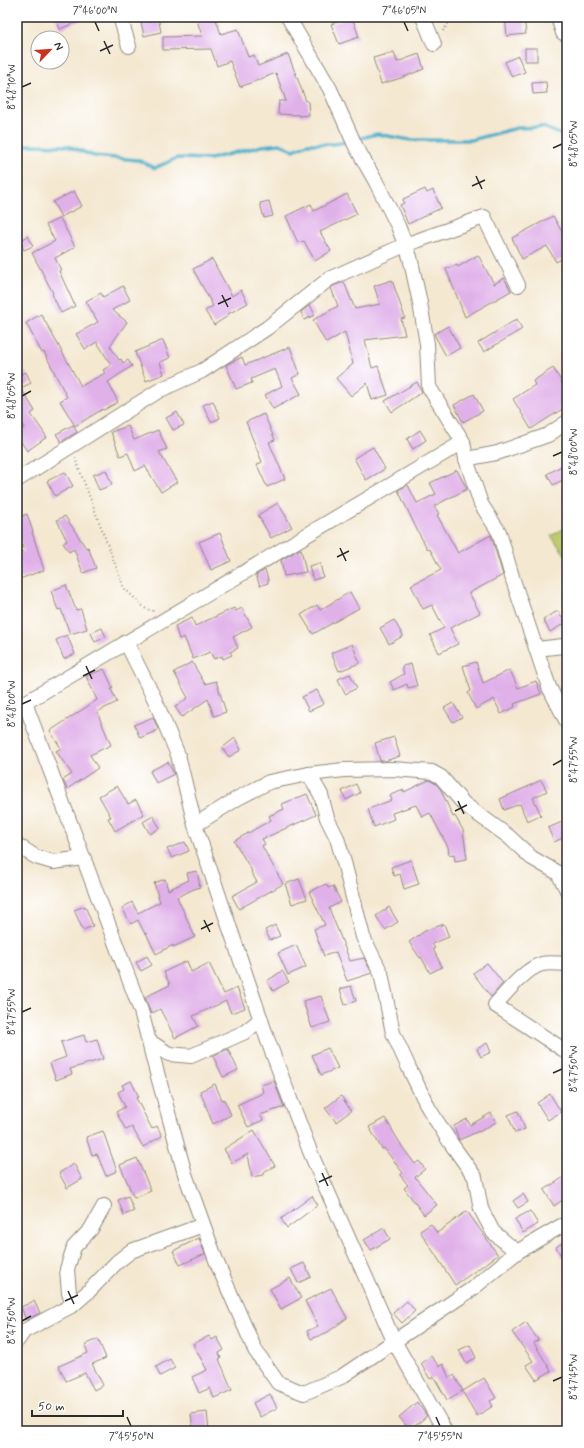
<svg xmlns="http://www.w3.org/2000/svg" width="584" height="1448" viewBox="0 0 584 1448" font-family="Mynerve,sans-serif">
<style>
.green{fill:#becc6e;stroke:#747c4c}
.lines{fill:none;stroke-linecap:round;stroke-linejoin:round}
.stream{stroke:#49afc9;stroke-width:3.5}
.building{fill:#e0b0e9}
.minor-casing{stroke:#908a7e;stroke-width:16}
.path{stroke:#908a7e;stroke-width:2;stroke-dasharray:1 3;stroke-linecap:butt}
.minor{stroke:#fff;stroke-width:14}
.ticks{fill:none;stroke:#2b2b2b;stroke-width:1.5}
.neatline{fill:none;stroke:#2b2b2b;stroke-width:1.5}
.ticks-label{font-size:10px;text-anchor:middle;fill:#2b2b2b}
</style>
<rect width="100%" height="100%" fill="#fff"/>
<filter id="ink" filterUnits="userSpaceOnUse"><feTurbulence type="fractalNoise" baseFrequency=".025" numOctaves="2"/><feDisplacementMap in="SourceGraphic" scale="8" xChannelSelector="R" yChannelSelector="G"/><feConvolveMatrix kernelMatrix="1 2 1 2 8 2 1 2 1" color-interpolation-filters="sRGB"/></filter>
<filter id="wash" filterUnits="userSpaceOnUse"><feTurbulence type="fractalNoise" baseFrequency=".012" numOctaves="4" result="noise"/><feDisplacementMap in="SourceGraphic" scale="16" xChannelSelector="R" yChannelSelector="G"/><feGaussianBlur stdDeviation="0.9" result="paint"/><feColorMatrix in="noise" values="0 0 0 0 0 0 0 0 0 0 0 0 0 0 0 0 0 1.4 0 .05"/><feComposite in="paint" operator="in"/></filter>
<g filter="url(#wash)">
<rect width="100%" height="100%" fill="#f4e8d1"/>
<polygon class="green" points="567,527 567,557 551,536"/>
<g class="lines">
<g class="stream">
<polyline points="357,139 377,134 410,140 471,140 517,128 543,127 567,137"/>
<polyline points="17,147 31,145 68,146 94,156 138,160 155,168 177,158 210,159 262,146 280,144 294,150 307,144 335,144 349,141"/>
</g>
</g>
<g id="blocks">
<g class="building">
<polygon points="55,17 89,17 60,29"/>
<polygon points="140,17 158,17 161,32 144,36"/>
<polygon points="196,17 215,17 221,34 238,29 248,57 254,55 258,66 288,54 306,101 308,101 309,115 300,116 299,115 278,114 279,101 286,101 276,73 240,87 230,61 217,66 211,49 163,50 163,37 202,36"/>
<polygon points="352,17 359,37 339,44 331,24"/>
<polygon points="505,17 524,17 526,34 507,36"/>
<rect x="525" y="48" width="12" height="13"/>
<polygon points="394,52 397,62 419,54 424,69 401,78 381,84 373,58"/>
<polygon points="518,56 525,72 512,77 505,62"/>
<polygon points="546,82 547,93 533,94 532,83"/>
<polygon points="425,189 427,193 433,190 441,208 408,224 400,205 404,203 403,199"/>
<polygon points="74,191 82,206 61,217 53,202"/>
<polygon points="347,194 357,214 320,232 331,251 315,261 304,241 298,243 286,216 311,204 314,211"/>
<polygon points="269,201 273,216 264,218 260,203"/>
<polygon points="553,216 567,241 567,256 556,262 547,246 522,259 512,238"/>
<polygon points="60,218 75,247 55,258 61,270 59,271 75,306 61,313 52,294 53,293 32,253 55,241 46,225"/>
<polygon points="28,236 33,246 24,250 20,241"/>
<polygon points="478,255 494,284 504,278 511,291 465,317 446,269 457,265 458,267"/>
<polygon points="212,259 232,296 241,290 248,303 228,314 228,316 214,325 205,311 213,306 193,269"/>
<polygon points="392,280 405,318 401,319 405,335 365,340 372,368 378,366 388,395 372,400 367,383 351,396 336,378 353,364 345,332 326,343 313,320 338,306 331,288 333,286 344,282 355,309 380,304 374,286"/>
<polygon points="123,286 130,300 112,310 127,322 110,346 119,360 121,359 123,363 128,360 132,366 108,382 118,402 104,410 103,409 75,426 60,401 67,397 44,352 42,353 26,323 41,314 81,386 105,373 103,370 111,365 97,342 85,349 76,334 98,322 86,301 101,293 103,297"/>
<polygon points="310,305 315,315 304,320 301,312"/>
<polygon points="517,319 522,329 484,352 478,343"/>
<polygon points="448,326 460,348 446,356 434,334"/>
<polygon points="163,340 170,358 160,362 164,374 146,381 135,352"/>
<polygon points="290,347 300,374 292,378 301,394 273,409 265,395 282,386 275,369 251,379 252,383 236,389 226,365 242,357 245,365"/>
<polygon points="553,368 567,390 567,406 531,429 513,399 535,385 533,381"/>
<polygon points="26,372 31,383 21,388 35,411 31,414 47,437 27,451 17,436 17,433 24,428 17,415 17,376"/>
<polygon points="417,382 422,392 392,412 385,401"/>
<polygon points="474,394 483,411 463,422 454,405"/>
<polygon points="213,401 220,418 211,422 203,405"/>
<polygon points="177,412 184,425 173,430 166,418"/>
<polygon points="264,414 275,440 269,442 285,479 267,487 257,465 262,462 246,422"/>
<polygon points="73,425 77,432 61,442 56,434"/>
<polygon points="128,426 134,440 158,430 167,449 159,452 177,482 161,492 145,466 135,471 128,453 120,456 111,432"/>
<polygon points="420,430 426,440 413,449 407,439"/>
<polygon points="373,447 385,469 366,480 354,458"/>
<polygon points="567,463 567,478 553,485 547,474"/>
<polygon points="106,470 112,485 99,490 93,475"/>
<polygon points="457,470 467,489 434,506 439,514 437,515 458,553 491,535 503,575 469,593 480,613 450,628 458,644 439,653 430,635 444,628 432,605 423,609 411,585 441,570 430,549 428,550 417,530 398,490 408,485 417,503 436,494 430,483"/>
<polygon points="65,472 73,486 55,496 47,481"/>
<polygon points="278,503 292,527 271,538 258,515"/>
<polygon points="27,514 33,532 32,532 44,570 17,580 17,554 24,551 17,531 17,518"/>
<polygon points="65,516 86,548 88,547 96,568 83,573 74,549 69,552 63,543 67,541 57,520"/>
<polygon points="220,533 231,561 211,570 199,542"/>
<polygon points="300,549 301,549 306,572 284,576 281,560"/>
<polygon points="320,563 323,577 313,580 309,566"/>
<polygon points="265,570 268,579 268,583 260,586 256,575"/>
<polygon points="66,585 76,610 81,609 87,629 70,634 61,609 58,610 51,591"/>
<polygon points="350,592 359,608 313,634 301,615 317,605 320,610"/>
<polygon points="234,608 236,611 242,608 252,627 233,637 238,648 230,652 232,655 223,659 222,656 214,659 210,652 193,659 184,637 179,639 175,626 192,618 195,626"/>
<polygon points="558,611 565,623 550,632 543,619"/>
<polygon points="394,620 403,636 389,644 380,628"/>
<polygon points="102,628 106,637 95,642 91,633"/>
<polygon points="67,635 75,654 64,659 56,640"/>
<polygon points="352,644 360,663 339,671 331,653"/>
<polygon points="192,662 205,684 216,681 226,712 214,716 208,699 182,717 175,707 188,698 174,672"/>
<polygon points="476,662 483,683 510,670 518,688 536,681 541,694 514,704 515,707 501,714 494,699 476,709 468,693 471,691 463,666"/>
<polygon points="411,664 417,686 408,688 407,684 394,690 390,682 404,674 402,666"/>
<polygon points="104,669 113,688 111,689 117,702 97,712 111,745 90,755 98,768 67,789 63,780 72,774 56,751 61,748 50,731 97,700 86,676"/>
<polygon points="350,674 357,688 345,694 338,679"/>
<polygon points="317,690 324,704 309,711 302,697"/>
<polygon points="453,703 462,717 453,722 444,708"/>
<polygon points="153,717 158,730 140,738 134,725"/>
<polygon points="394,737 400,756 385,761 380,761 375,743"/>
<polygon points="235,738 241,750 229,757 222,748"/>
<polygon points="168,762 174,774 156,783 150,771"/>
<polygon points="429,780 436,784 441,790 453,817 455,816 463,830 467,859 455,861 454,854 449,855 448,847 430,813 422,817 416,805 392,813 394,819 374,827 368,809 392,800 390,795 404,790 404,792"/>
<polygon points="541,780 547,791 533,798 541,815 527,821 520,804 504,810 500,799 527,787"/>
<polygon points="356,784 360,793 346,800 342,791"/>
<polygon points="117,786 128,804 136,800 144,814 115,831 108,818 111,817 99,796"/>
<polygon points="307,794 316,815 262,839 265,844 262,846 283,884 239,909 232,896 257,882 251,872 252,871 234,841 271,820 269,816 284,809 282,804"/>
<polygon points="153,816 160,828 150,834 143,822"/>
<polygon points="562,822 567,832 567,836 554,842 548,828"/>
<polygon points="185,842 189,851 172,858 167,849"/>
<polygon points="411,860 419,884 404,889 400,874 394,876 391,867"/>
<polygon points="197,871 200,887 194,889 177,897 195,937 173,947 173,945 156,954 146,933 145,934 138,920 131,924 122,908 132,902 138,913 160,902 154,883 165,879 168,890 189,880 187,873"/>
<polygon points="299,879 307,899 292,904 285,884"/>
<polygon points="326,884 328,888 333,886 341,902 329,908 350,961 364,958 372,973 347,981 336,952 324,956 314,929 325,925 309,892"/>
<polygon points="85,906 93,926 83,930 74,910"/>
<polygon points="389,907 398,922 385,930 376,916"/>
<polygon points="444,924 449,937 432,944 435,948 433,949 442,967 430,973 421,957 420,958 409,942 425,931"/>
<polygon points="275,925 280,936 270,940 265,930"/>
<polygon points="296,945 306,967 288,975 278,953"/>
<polygon points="147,956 152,965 141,971 136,962"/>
<polygon points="187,961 191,972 209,963 224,994 237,988 245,1008 231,1013 226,1001 193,1016 198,1026 175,1038 160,1009 151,1014 145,997 170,985 164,972"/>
<polygon points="487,963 503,983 491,997 473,973"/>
<polygon points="282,971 289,982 273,991 267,981"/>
<polygon points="351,986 356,1001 345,1005 340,989"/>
<polygon points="321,996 330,1022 312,1028 303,1001"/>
<polygon points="84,1035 86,1042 97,1039 103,1059 70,1069 72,1074 56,1080 50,1063 66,1057 61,1042"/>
<polygon points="487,1043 491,1052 481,1057 477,1049"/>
<polygon points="328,1048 338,1068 321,1075 312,1055"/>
<polygon points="228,1049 238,1070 223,1077 213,1056"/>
<polygon points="131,1081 139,1097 136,1098 152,1129 157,1126 162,1136 143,1147 132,1127 126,1130 116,1112 125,1107 118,1092 124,1089 122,1085"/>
<polygon points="274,1081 284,1107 260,1115 263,1120 248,1127 237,1105 263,1093 261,1085"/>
<polygon points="215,1084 222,1100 224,1099 231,1115 213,1124 200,1091"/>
<polygon points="550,1094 561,1112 548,1120 537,1103"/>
<polygon points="341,1096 351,1111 336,1122 325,1108"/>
<polygon points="518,1111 525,1129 515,1133 508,1115"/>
<polygon points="491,1113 496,1122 479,1132 479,1131 459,1140 454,1126 467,1119 470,1125"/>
<polygon points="385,1118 403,1148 415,1164 419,1161 425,1169 415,1177 437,1205 424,1215 404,1188 408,1185 400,1175 403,1173 384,1148 382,1149 369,1127"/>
<polygon points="254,1130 275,1166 263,1172 263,1175 252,1177 248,1154 232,1163 224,1149"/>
<polygon points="103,1131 117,1171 106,1176 97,1154 92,1155 86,1137"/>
<polygon points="137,1158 151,1191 134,1198 120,1165"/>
<polygon points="74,1164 82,1179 67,1188 59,1173"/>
<polygon points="567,1175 567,1197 554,1206 544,1190"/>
<polygon points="523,1194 528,1202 518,1208 513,1201"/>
<polygon points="128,1196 134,1211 124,1215 118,1200"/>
<polygon points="312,1196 318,1205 287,1228 281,1219"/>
<polygon points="467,1211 498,1255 455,1285 420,1231 431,1224 437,1233"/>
<polygon points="530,1211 538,1224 523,1233 515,1219"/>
<polygon points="384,1228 390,1239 371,1250 364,1240"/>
<polygon points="199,1238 205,1254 180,1265 173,1251"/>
<polygon points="567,1240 567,1266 556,1247"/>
<polygon points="304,1263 311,1277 298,1283 291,1269"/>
<polygon points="290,1278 301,1298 281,1309 270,1289"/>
<polygon points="331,1288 347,1318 328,1332 311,1339 307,1331 318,1326 305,1301"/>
<polygon points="34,1301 40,1313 26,1320 21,1307"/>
<polygon points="407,1301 415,1311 402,1323 393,1313"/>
<polygon points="526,1322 538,1340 534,1343 551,1371 536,1380 526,1365 533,1361 512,1332"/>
<polygon points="209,1336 212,1340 217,1337 224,1350 219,1353 221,1358 219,1359 232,1390 214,1398 210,1388 199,1393 192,1377 207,1370 193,1344"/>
<polygon points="98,1339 106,1358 92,1364 103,1385 94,1390 85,1373 66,1381 59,1366 88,1353 85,1345"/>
<polygon points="470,1345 476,1358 466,1363 459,1350"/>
<polygon points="431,1356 439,1366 443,1364 449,1378 454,1375 463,1391 484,1378 496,1398 490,1401 493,1406 477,1416 462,1391 447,1400 434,1377 430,1379 421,1364"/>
<polygon points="170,1359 175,1368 160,1376 156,1367"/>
<polygon points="270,1394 277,1408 260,1417 253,1403"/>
<polygon points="417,1402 427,1416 410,1430 399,1417"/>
<polygon points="207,1412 209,1430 193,1431 191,1414"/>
</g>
</g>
</g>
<g filter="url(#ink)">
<use href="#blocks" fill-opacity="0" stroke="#908a7e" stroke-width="1"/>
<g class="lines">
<defs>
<g id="minor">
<polyline points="120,17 129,46"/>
<polyline points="288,17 330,89 355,145 376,182 398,226 410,257 420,303 427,344 429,387 463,442 466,459 481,504 499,532 513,580 549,687 567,722"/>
<polyline points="423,17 434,44"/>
<polyline points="558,17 563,33"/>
<polyline points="466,459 497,453 548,435 567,422"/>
<polyline points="17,480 160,390 202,371 267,328 329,279 405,245 484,217 518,285"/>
<polyline points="126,642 155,700 178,755 195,825 268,1041 311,1154 394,1341 445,1431"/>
<polyline points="537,649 563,646 567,648"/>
<polyline points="25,703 141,1011 157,1073 185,1174 217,1263 255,1350 278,1383 304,1393 341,1377 472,1289 517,1252 561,1226 567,1228"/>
<polyline points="18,707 463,442"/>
<polyline points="309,774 321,795 327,818 337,838 345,866 363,937 381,973 393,1033 409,1068 429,1109 450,1142 475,1177 481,1209 493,1232 517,1252"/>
<polyline points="195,825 238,798 269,782 309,774 344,770 393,769 432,772 441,777 464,804 508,836 532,858 558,873 567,890"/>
<polyline points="17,845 36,857 53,862 84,858"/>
<path d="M567 964C559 964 549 962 542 964 526 968 506 993 495 1005L567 1052"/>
<polyline points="149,1041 169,1054 191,1056 245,1032 261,1019"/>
<polyline points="73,1305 69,1293 67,1269 74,1247 91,1229 104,1206"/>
<polyline points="17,1341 24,1331 73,1305 89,1291 117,1262 131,1251 203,1225"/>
</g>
</defs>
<use href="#minor" class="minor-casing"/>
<g class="path">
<polyline points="443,31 453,17"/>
<polyline points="75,458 124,588 146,609 154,611"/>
</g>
<use href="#minor" class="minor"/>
</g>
</g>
<path class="ticks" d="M95 22 99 31M404 22 408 31M104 41 110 54M100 51 113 45M22 87 31 83M553 148 562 144M476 176 482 189M472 186 485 180M222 295 228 307M218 304 231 298M22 396 31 391M553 456 562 452M340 548 346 561M337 557 349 551M86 666 92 679M83 676 95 670M22 704 31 700M553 765 562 760M458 801 464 814M455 811 467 805M204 920 210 932M201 929 213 923M22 1012 31 1008M553 1073 562 1069M322 1173 328 1186M319 1182 332 1176M68 1291 74 1304M65 1301 78 1295M22 1321 31 1316M553 1381 562 1377M127 1417 131 1426M436 1417 440 1426"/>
<rect width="584" height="1448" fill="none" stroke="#fff" stroke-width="44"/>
<g transform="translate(50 50) rotate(65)"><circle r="19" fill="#ffffff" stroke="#aaaaaa"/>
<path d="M0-3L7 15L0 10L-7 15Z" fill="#c8321e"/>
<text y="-6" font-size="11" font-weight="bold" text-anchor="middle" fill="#2b2b2b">N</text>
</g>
<path d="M32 1410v6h91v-6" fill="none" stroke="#2b2b2b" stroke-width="2"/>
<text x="38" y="1410" font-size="12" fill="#2b2b2b" stroke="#ffffff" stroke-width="3" paint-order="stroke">50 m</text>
<rect x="22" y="22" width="540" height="1404" class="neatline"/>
<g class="ticks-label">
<text x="95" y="14">7°46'00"N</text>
<text x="404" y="14">7°46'05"N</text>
<text transform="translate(11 87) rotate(-90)" y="4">8°48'10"W</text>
<text transform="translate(573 144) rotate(-90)" y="4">8°48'05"W</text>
<text transform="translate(11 396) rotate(-90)" y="4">8°48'05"W</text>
<text transform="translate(573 452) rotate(-90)" y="4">8°48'00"W</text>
<text transform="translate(11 704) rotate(-90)" y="4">8°48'00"W</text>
<text transform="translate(573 760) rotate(-90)" y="4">8°47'55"W</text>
<text transform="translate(11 1012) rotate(-90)" y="4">8°47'55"W</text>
<text transform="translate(573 1069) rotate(-90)" y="4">8°47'50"W</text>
<text transform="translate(11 1321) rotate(-90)" y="4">8°47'50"W</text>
<text transform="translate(573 1377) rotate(-90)" y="4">8°47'45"W</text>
<text x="131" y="1440">7°45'50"N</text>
<text x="440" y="1440">7°45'55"N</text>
</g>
</svg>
